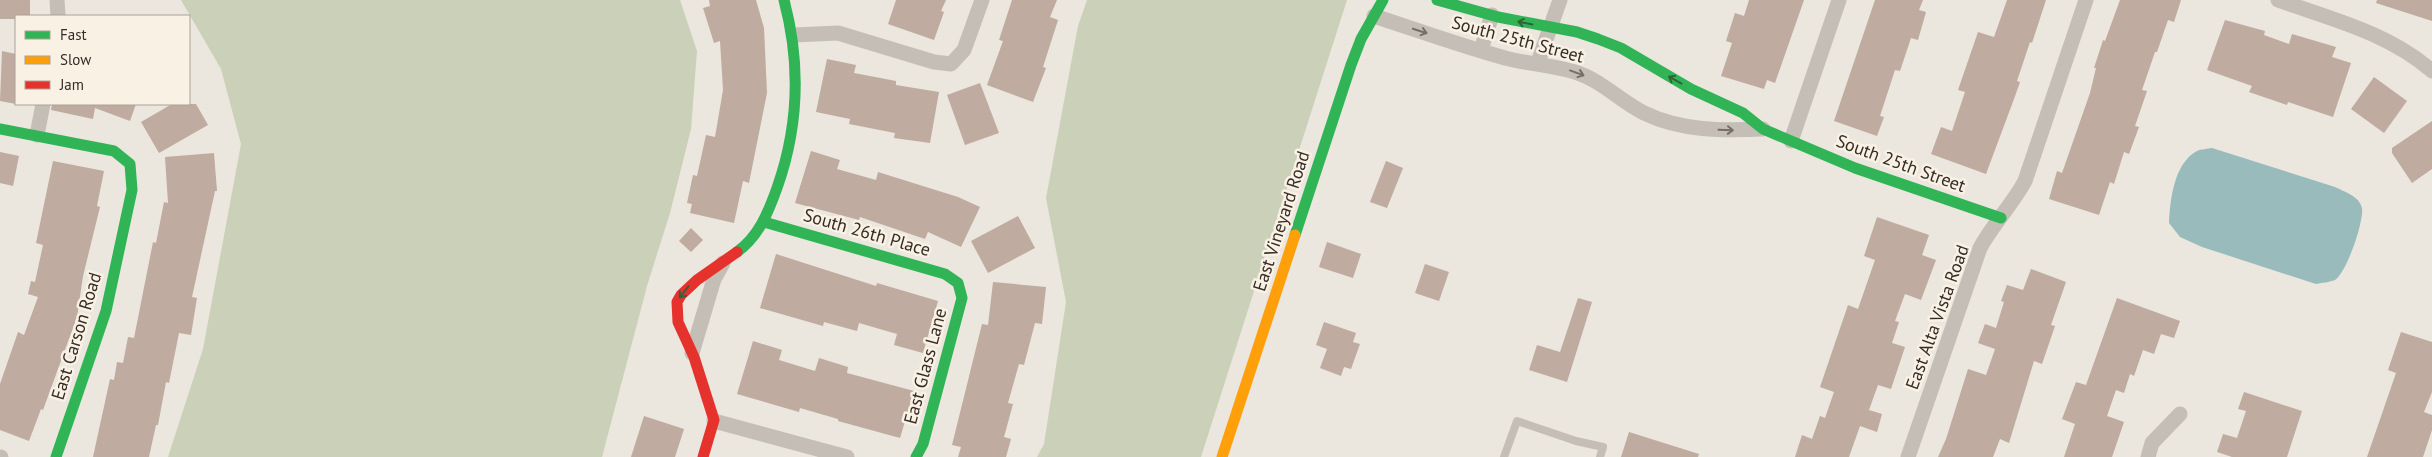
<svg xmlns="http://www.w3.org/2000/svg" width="2432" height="457" viewBox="0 0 2432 457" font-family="'PT Sans',sans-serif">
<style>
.green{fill:#cad1b8}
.water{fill:#9abbbc}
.building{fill:#bfab9f}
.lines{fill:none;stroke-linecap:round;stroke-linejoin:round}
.lane{stroke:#c4beb7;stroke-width:8}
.street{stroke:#c4beb7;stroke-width:15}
.fast{stroke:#30b455;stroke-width:11}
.slow{stroke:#ff9f0a;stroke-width:11}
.jam{stroke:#e5322d;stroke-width:11}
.oneway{stroke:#326239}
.oneway2{stroke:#756e67}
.labels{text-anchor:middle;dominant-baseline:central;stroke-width:5;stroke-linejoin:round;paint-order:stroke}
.street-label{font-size:18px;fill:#342c26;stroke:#f9f1e4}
</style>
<rect width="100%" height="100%" fill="#ebe6de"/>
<g class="green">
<polygon points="181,0 680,0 697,51 691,129 670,213 647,286 602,457 168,457 203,349 241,144 221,69"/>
<polygon points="1087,0 1347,0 1201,457 1037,457 1044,444 1066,302 1046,198 1078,26"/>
</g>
<path class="water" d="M2212 148 2335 187C2345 192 2359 196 2362 208 2364 221 2347 272 2335 280 2330 282 2321 283 2316 284L2202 247 2180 237 2169 223C2170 200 2174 163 2197 151 2201 149 2208 149 2212 148Z"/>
<g class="building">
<polygon points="0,0 30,0 30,16 16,16 16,19 0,19"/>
<polygon points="709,0 756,0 764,28 767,93 749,183 743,181 734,223 690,213 692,204 687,203 693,175 697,176 706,135 715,137 723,90 720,41 714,43 703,8 710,6"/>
<polygon points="896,0 946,0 941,11 944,12 934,40 888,24"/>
<polygon points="1012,0 1057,0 1050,17 1058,20 1043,67 1046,68 1033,102 987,85 1003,41 999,40"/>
<polygon points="1749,0 1804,0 1775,83 1767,80 1764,89 1721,76 1732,43 1726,41 1735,13 1744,16"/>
<polygon points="1875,0 1923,0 1919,10 1926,12 1918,40 1911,38 1900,71 1895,70 1880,116 1884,117 1877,136 1834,121"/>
<polygon points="2007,0 2046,0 2032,43 2030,42 2017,81 2020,82 2014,99 1986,174 1931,154 1941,127 1952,131 1965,92 1958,90 1978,32 1994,37"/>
<polygon points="2120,0 2181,0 2174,22 2168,20 2157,52 2155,52 2142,90 2147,91 2135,126 2139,127 2129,154 2124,152 2114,184 2110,182 2099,215 2049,199 2057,171 2062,173 2090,93 2096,68 2094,68 2103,40 2105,41"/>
<polygon points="2377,0 2432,0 2432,21 2376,3"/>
<polygon points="2225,20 2265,31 2264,35 2289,44 2292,34 2336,47 2332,57 2351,63 2333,117 2288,102 2287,105 2249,92 2252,86 2207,70"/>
<polygon points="2,51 16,54 16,104 0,101"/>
<polygon points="827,59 856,65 854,73 896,81 896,85 939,92 930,143 894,138 895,133 849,124 850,119 816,112"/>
<polygon points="2374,77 2407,101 2384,133 2351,109"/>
<polygon points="980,83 999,133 965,145 947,95"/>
<polygon points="52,104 136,104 130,121 95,108 93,119 51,110"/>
<polygon points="172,104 196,104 208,125 159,153 141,122"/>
<polygon points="2432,121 2432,169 2412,183 2392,153 2392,148"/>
<polygon points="811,151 840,160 837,169 876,180 878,172 958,197 980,207 961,247 928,232 925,239 860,217 859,220 795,203"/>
<polygon points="0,152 19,156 13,186 0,183"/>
<polygon points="214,153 217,191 215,191 192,297 197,298 191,335 179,333 169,383 166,382 158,425 156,425 149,457 93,457 110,379 114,380 117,362 123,363 128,337 134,338 153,242 156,243 164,202 168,203 165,157"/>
<polygon points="53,161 104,171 97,206 100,207 83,276 77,317 43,410 41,409 29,441 0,430 0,384 18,332 24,335 38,297 28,294 31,281 35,282 43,245 36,243"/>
<polygon points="1386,161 1403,168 1387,208 1370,202"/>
<polygon points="1018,216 1035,248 988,273 971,241"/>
<polygon points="1877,217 1929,235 1922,255 1936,260 1921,300 1905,294 1895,321 1899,322 1892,343 1905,347 1891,389 1878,385 1869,410 1882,414 1877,432 1860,426 1849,457 1795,457 1802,435 1812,439 1820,416 1825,418 1834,392 1820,387 1848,305 1858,309 1875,260 1864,256"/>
<polygon points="691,228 703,240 691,252 679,241"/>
<polygon points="1327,242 1361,254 1353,278 1319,267"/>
<polygon points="776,254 876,286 877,283 938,301 923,353 894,345 897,334 859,323 857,331 824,322 823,326 760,308"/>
<polygon points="1425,264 1449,272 1439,301 1415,293"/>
<polygon points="2031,269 2066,282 2051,325 2055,326 2042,364 2034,361 2009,443 2000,439 1993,457 1938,457 1946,439 1968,369 1986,375 1995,349 1978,343 1985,324 1996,328 2004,302 2001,301 2007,285 2023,290"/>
<polygon points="993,282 1046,287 1042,324 1035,323 1024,365 1019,364 1008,403 1013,404 1004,437 1011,439 1006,457 958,457 961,447 952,445 982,324 988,325"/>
<polygon points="1578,298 1592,302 1567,382 1529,370 1537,345 1560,352"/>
<polygon points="2117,298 2180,321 2174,338 2161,334 2154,354 2143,350 2134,376 2130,374 2124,393 2116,390 2107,416 2124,422 2112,457 2064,457 2075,424 2062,419 2076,382 2086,385"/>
<polygon points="1324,322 1356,333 1353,342 1360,344 1351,369 1344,367 1341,376 1320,368 1327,349 1316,345"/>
<polygon points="2401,332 2432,342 2432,392 2424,412 2432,415 2432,430 2423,457 2367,457 2396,373 2388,370"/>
<polygon points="753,341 782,350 779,360 815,371 819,358 848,367 847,373 914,391 900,438 838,421 838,419 800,408 799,412 737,394"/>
<polygon points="2244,392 2302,411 2287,457 2232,457 2217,452 2223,434 2237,438 2246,411 2238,409"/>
<polygon points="644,416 684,429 675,457 631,457"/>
<polygon points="1629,432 1699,454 1698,457 1621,457"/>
</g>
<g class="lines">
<polyline class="lane" points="1504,457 1517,421 1576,441 1603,447 1600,457"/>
<g class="street">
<polyline points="57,0 58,16"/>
<path d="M2278 0C2331 19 2389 33 2432 71"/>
<path d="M1374 16C1417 30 1461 46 1505 58 1528 64 1552 65 1575 72 1601 80 1620 101 1644 113 1681 131 1723 131 1763 129"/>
<polyline points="794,35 838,33 934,62 951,64 964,50 982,0"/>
<polyline points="1481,50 1492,15"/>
<polyline points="1538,62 1560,0"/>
<polyline points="37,135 43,104"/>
<polyline points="1791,141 1839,0"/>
<polyline points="692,353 714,279 723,263"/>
<polyline points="714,421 847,457"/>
<polyline points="0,457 1,457"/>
<path d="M1908 457 1980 248C1993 224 2012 205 2025 181L2086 0"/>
<polyline points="2148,457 2152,443 2180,414"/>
</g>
<g class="fast">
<polyline points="1437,0 1498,17 1577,32 1598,39 1621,48 1691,89 1743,113 1763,129 1855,168 2001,218"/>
<polyline points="0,129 114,151 130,164 132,190 106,311 56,457"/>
<polyline points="764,222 945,274 958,283 962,298 923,444 916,457"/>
<polyline points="1295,235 1351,65 1361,39 1383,0"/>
<path d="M737 252C759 236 768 213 777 188 799 126 801 64 784 0"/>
</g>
<polyline class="slow" points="1222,457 1295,235"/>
<polyline class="jam" points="703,457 714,420 694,357 678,322 677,302 681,295 697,280 737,252"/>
</g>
<defs><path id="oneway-shaft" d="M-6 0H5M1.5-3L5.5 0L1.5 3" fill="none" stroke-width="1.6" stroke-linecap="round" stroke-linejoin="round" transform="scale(1.25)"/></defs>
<g class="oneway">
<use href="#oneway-shaft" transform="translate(1525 23) rotate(-168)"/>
<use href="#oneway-shaft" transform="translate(1675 80) rotate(-151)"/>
<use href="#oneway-shaft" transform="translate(684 292) rotate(127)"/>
</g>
<g class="oneway2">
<use href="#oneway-shaft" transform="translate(1420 31) rotate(18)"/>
<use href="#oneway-shaft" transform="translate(1577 73) rotate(20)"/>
<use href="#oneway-shaft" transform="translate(1726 130) rotate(2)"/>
</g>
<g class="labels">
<g class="street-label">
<text transform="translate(1518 39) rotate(15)">South 25th Street</text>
<text transform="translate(1901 163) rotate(20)">South 25th Street</text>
<text transform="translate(1281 221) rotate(-72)">East Vineyard Road</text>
<text transform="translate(867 232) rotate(16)">South 26th Place</text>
<text transform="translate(1937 317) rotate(-70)">East Alta Vista Road</text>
<text transform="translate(76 336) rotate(-73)">East Carson Road</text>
<text transform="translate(925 366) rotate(-75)">East Glass Lane</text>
</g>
</g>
<rect x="15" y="15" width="175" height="90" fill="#f9f1e4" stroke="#aaa298"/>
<rect x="25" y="31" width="25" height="8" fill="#30b455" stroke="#aaa298"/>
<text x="60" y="40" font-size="15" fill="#342c26">Fast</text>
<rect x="25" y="56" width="25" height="8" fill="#ff9f0a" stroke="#aaa298"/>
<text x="60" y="65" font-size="15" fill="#342c26">Slow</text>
<rect x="25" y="81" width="25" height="8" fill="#e5322d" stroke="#aaa298"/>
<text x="60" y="90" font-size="15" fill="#342c26">Jam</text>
</svg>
